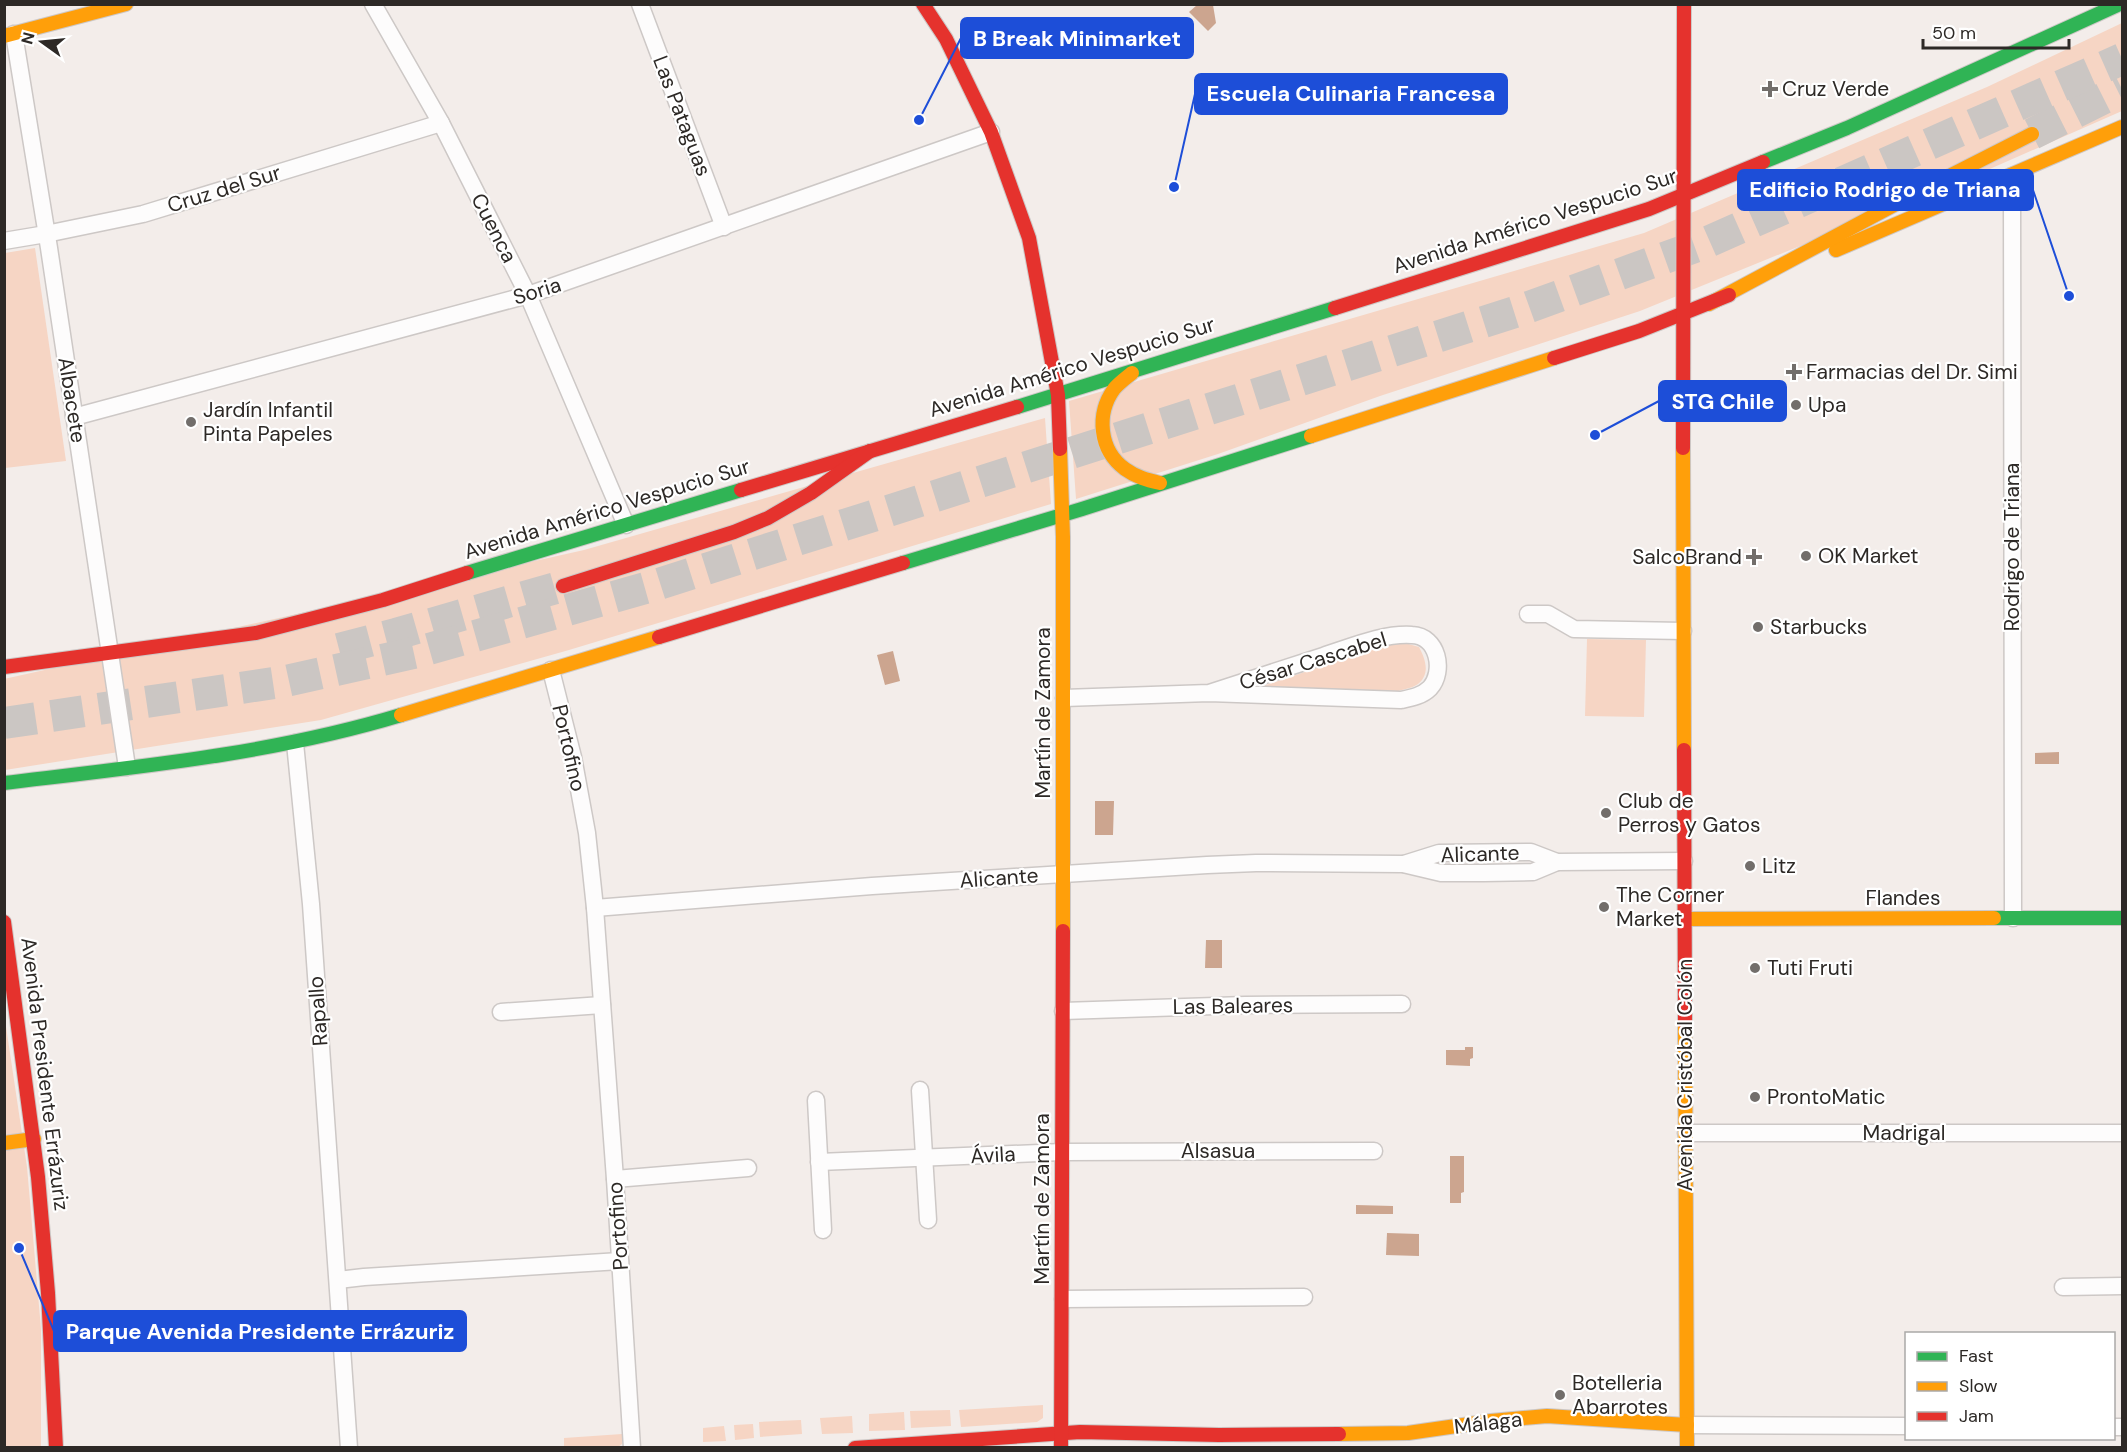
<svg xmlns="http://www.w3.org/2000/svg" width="2127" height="1452" viewBox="0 0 2127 1452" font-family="'DM Sans',sans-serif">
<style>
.green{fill:#f6d5c4}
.water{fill:#cca58f}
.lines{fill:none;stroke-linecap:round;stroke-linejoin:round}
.highway-tunnel{stroke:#cbc6c3;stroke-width:32;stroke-dasharray:32 16;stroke-linecap:butt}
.street-casing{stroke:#cdc8c6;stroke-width:19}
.fast-casing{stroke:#cdc8c6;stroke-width:16}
.slow-casing{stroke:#cdc8c6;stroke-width:16}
.jam-casing{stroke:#cdc8c6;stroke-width:16}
.street{stroke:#fdfcfc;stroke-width:16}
.fast{stroke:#30b455;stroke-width:14}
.slow{stroke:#ff9f0a;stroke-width:14}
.jam{stroke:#e5322d;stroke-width:14}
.poi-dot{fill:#726e6b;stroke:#fff;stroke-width:2}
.labels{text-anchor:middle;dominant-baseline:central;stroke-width:4.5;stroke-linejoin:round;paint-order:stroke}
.poi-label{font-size:21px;fill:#2d2926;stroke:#fff;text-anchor:start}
.street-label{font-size:21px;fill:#2d2926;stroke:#fff}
.leader{fill:none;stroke:#1d4ed8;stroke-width:2}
.callout-dot{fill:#1d4ed8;stroke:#fff;stroke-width:2}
.callout{fill:#1d4ed8;stroke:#1d4ed8;stroke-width:2}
.callout-label{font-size:22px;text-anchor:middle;font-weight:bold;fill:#fff}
</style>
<rect width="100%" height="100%" fill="#f3edea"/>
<g class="green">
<polygon points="2122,23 2122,111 1992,168 1640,311 1380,396 1218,454 1076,499 1069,401 1644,233 1987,87"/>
<polygon points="35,248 66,461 5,468 5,253"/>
<polygon points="1045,418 1051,504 569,650 321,720 5,770 4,679 584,550"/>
<polygon points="1587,639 1646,640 1644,717 1585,716"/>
<path d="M1405 643 1419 647C1425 658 1431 674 1418 684 1413 688 1404 689 1398 691L1257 688 1388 644Z"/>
<polygon points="4,1013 27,1167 41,1329 41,1447 5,1447"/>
<polygon points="1043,1405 1043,1418 1037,1422 961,1427 959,1410"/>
<polygon points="950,1410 951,1426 911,1428 910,1411"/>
<polygon points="904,1412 905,1430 869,1431 869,1414"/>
<polygon points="852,1416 853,1433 822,1434 820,1418"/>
<polygon points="801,1420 802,1434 760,1437 759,1422"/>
<polygon points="753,1424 754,1438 735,1440 734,1425"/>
<polygon points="724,1426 726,1441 703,1442 703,1428"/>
<polygon points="622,1434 622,1444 618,1447 564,1447 564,1438"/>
</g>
<g class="water">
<polygon points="1197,5 1213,5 1216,23 1208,31 1189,12"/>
<polygon points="893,651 900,681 885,685 877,655"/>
<polygon points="2059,752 2059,764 2035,764 2035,753"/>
<polygon points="1095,801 1114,801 1113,835 1095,835"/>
<polygon points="1206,940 1222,940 1222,968 1205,968"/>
<polygon points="1465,1047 1473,1047 1473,1058 1470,1059 1470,1066 1446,1065 1446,1050 1465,1050"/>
<polygon points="1450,1156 1464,1156 1464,1192 1461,1193 1461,1203 1450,1203"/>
<polygon points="1356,1205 1393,1206 1393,1214 1356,1214"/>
<polygon points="1387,1233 1419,1234 1419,1256 1386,1255"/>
</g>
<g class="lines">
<g class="highway-tunnel">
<polyline points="2032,134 2122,89"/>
<polyline points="339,649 396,634 563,586"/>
<polyline points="4,723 281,682 418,652 649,587 1515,312 1703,244 2122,59"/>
</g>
<defs>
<g id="street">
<polyline points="373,4 441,123 528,295 626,525"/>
<polyline points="640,4 724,227"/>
<polyline points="14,34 49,248 127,767"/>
<polyline points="2012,176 2013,918"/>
<polyline points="4,241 46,234 143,214 441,123"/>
<polyline points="74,417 528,295 991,132"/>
<polyline points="1528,614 1548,614 1574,629 1683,631"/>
<polyline points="551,670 573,757 587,833 595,908 615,1179 632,1448"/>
<path d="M1064 698 1209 693 1401 700C1411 698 1422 696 1430 688 1445 671 1438 636 1412 635 1383 633 1351 647 1323 656 1285 668 1247 681 1209 693"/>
<polyline points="295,743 311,904 349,1448"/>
<polyline points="1404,864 1439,853 1531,852 1557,862 1684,861"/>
<polyline points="595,908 872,886 1207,865 1256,863 1403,864 1441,873 1484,873 1533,872 1557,862"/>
<polyline points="1063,1011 1245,1005 1402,1004"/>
<polyline points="501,1012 602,1005"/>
<polyline points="920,1090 928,1220"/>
<polyline points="816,1100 823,1230"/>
<polyline points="1686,1133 2122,1133"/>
<polyline points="819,1162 1062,1152 1374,1151"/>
<polyline points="615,1179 748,1168"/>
<polyline points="338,1280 364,1277 620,1261"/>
<polyline points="2063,1287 2122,1286"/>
<polyline points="1063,1299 1304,1297"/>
<polyline points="1687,1425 1906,1426"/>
<polyline points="2114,1427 2122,1427"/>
</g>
<g id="fast">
<polyline points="1763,162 1847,128 2120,4"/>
<polyline points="1017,407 1335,308"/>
<polyline points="903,563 1082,509 1311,436"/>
<polyline points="467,573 741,490"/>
<path d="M4 783C137 767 272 754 401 715"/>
<polyline points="1994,918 2122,918"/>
</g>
<g id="slow">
<polyline points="4,36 126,4"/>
<polyline points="1836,250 2122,127"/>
<polyline points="1709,304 1920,191 2032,134"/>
<path d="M1132 373C1126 378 1119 383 1114 389 1096 414 1099 450 1125 469 1136 477 1147 480 1160 483"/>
<polyline points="1311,436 1554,358"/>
<polyline points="1683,448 1684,750"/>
<polyline points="1060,449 1063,537 1063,931"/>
<polyline points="401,715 659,637"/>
<polyline points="1684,919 1994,918"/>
<polyline points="1685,1023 1687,1448"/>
<polyline points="4,1143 34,1139"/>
<polyline points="1339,1434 1408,1433 1491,1421 1547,1416 1687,1425"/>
</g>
<g id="jam">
<polyline points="923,4 946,39 991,132 1029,238 1058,395 1060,449"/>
<polyline points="1335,308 1649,209 1763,162"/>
<polyline points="1554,358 1639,331 1729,295"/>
<polyline points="1683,448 1684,4"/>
<polyline points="741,490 1017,407"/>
<polyline points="563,586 734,532 768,518 811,493 870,451"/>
<polyline points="659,637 903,563"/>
<polyline points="4,667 256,633 383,600 467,573"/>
<polyline points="1684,750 1685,1023"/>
<polyline points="4,922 38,1177 48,1293 56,1448"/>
<polyline points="855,1448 1080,1432 1219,1435 1339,1434"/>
<polyline points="1061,1448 1063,931"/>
</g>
</defs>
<use href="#street" class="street-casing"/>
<use href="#fast" class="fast-casing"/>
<use href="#slow" class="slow-casing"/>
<use href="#jam" class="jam-casing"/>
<use href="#street" class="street"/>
<use href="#fast" class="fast"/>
<use href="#slow" class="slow"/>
<use href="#jam" class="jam"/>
</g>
<g class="poi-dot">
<path d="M1767 80h6v6h6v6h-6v6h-6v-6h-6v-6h6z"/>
<path d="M1791 363h6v6h6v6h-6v6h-6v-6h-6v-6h6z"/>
<circle cx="1796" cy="405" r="6"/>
<circle cx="191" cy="422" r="6"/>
<circle cx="1806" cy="556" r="6"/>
<path d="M1751 548h6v6h6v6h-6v6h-6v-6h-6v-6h6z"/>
<circle cx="1758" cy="627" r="6"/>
<circle cx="1606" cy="813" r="6"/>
<circle cx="1750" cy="866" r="6"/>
<circle cx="1604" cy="907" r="6"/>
<circle cx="1755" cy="968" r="6"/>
<circle cx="1755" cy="1097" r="6"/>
<circle cx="1560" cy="1395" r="6"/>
</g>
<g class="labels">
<g class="poi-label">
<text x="1782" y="89">Cruz Verde</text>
<text x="1806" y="372">Farmacias del Dr. Simi</text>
<text x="1808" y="405">Upa</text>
<text x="203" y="410">Jardín Infantil<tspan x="203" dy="24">Pinta Papeles</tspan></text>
<text x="1818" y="556">OK Market</text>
<text x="1742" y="557" text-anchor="end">SalcoBrand</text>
<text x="1770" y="627">Starbucks</text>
<text x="1618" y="801">Club de<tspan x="1618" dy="24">Perros y Gatos</tspan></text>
<text x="1762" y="866">Litz</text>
<text x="1616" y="895">The Corner<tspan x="1616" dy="24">Market</tspan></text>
<text x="1767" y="968">Tuti Fruti</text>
<text x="1767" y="1097">ProntoMatic</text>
<text x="1572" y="1383">Botelleria<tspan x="1572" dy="24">Abarrotes</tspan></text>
</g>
<g class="street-label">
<text transform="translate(682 116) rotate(69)">Las Pataguas</text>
<text transform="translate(224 189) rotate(-17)">Cruz del Sur</text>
<text transform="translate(1535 221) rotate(-18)">Avenida Américo Vespucio Sur</text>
<text transform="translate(494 228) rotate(63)">Cuenca</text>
<text transform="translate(537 291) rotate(-17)">Soria</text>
<text transform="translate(1072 367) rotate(-17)">Avenida Américo Vespucio Sur</text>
<text transform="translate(72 400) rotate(81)">Albacete</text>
<text transform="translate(607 509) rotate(-17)">Avenida Américo Vespucio Sur</text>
<text transform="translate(2012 547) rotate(-90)">Rodrigo de Triana</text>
<text transform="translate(1313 661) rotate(-17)">César Cascabel</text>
<text transform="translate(1043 713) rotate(-90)">Martín de Zamora</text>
<text transform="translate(569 748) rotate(77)">Portofino</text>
<text transform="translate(1480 854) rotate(-2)">Alicante</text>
<text transform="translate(999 878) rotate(-4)">Alicante</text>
<text x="1903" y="898">Flandes</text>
<text transform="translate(1233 1006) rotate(-1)">Las Baleares</text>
<text transform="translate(318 1011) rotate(-94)">Rapallo</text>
<text transform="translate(45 1074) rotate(83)">Avenida Presidente Errázuriz</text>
<text transform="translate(1685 1075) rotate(-90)">Avenida Cristóbal Colón</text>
<text x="1904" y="1133">Madrigal</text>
<text x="1218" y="1151">Alsasua</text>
<text transform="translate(993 1155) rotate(-3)">Ávila</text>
<text transform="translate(1042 1199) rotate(-90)">Martín de Zamora</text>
<text transform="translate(618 1226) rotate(-94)">Portofino</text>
<text transform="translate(1488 1423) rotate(-7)">Málaga</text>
</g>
</g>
<path class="leader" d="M919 120L961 38M1174 187L1195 94M2069 296L2033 190M1595 435L1659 401M19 1248L54 1331"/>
<g class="callout-dot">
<circle cx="919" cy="120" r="6"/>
<circle cx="1174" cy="187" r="6"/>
<circle cx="2069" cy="296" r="6"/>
<circle cx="1595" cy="435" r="6"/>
<circle cx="19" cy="1248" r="6"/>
</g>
<g class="callout">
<rect x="961" y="18" width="232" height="40" rx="6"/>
<rect x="1195" y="74" width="312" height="40" rx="6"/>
<rect x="1738" y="170" width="295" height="40" rx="6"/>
<rect x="1659" y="381" width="127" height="40" rx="6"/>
<rect x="54" y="1311" width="412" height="40" rx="6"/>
</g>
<g class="callout-label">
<text x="1077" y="46">B Break Minimarket</text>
<text x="1351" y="101">Escuela Culinaria Francesa</text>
<text x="1885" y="197">Edificio Rodrigo de Triana</text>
<text x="1723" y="409">STG Chile</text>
<text x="260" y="1339">Parque Avenida Presidente Errázuriz</text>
</g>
<rect width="2127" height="1452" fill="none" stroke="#2d2926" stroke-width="12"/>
<rect x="1905" y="1332" width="210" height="108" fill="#ffffff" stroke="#aba9a8" stroke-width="1.5"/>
<rect x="1917" y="1352" width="30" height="9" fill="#30b455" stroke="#aba9a8" stroke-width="1.5"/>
<text x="1959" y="1362" font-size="18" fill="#2d2926">Fast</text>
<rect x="1917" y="1382" width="30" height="9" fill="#ff9f0a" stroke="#aba9a8" stroke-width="1.5"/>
<text x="1959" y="1392" font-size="18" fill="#2d2926">Slow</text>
<rect x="1917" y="1412" width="30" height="9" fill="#e5322d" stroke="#aba9a8" stroke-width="1.5"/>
<text x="1959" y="1422" font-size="18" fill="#2d2926">Jam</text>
<g transform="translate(42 42) rotate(285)" stroke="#ffffff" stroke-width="4.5" paint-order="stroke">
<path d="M0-4.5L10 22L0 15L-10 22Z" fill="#2d2926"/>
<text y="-9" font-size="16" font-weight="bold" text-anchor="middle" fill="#2d2926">N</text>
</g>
<path d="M1923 39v9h146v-9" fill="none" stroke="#2d2926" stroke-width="3"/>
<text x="1932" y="39" font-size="18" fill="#2d2926" stroke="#ffffff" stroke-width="4.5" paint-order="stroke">50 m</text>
</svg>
